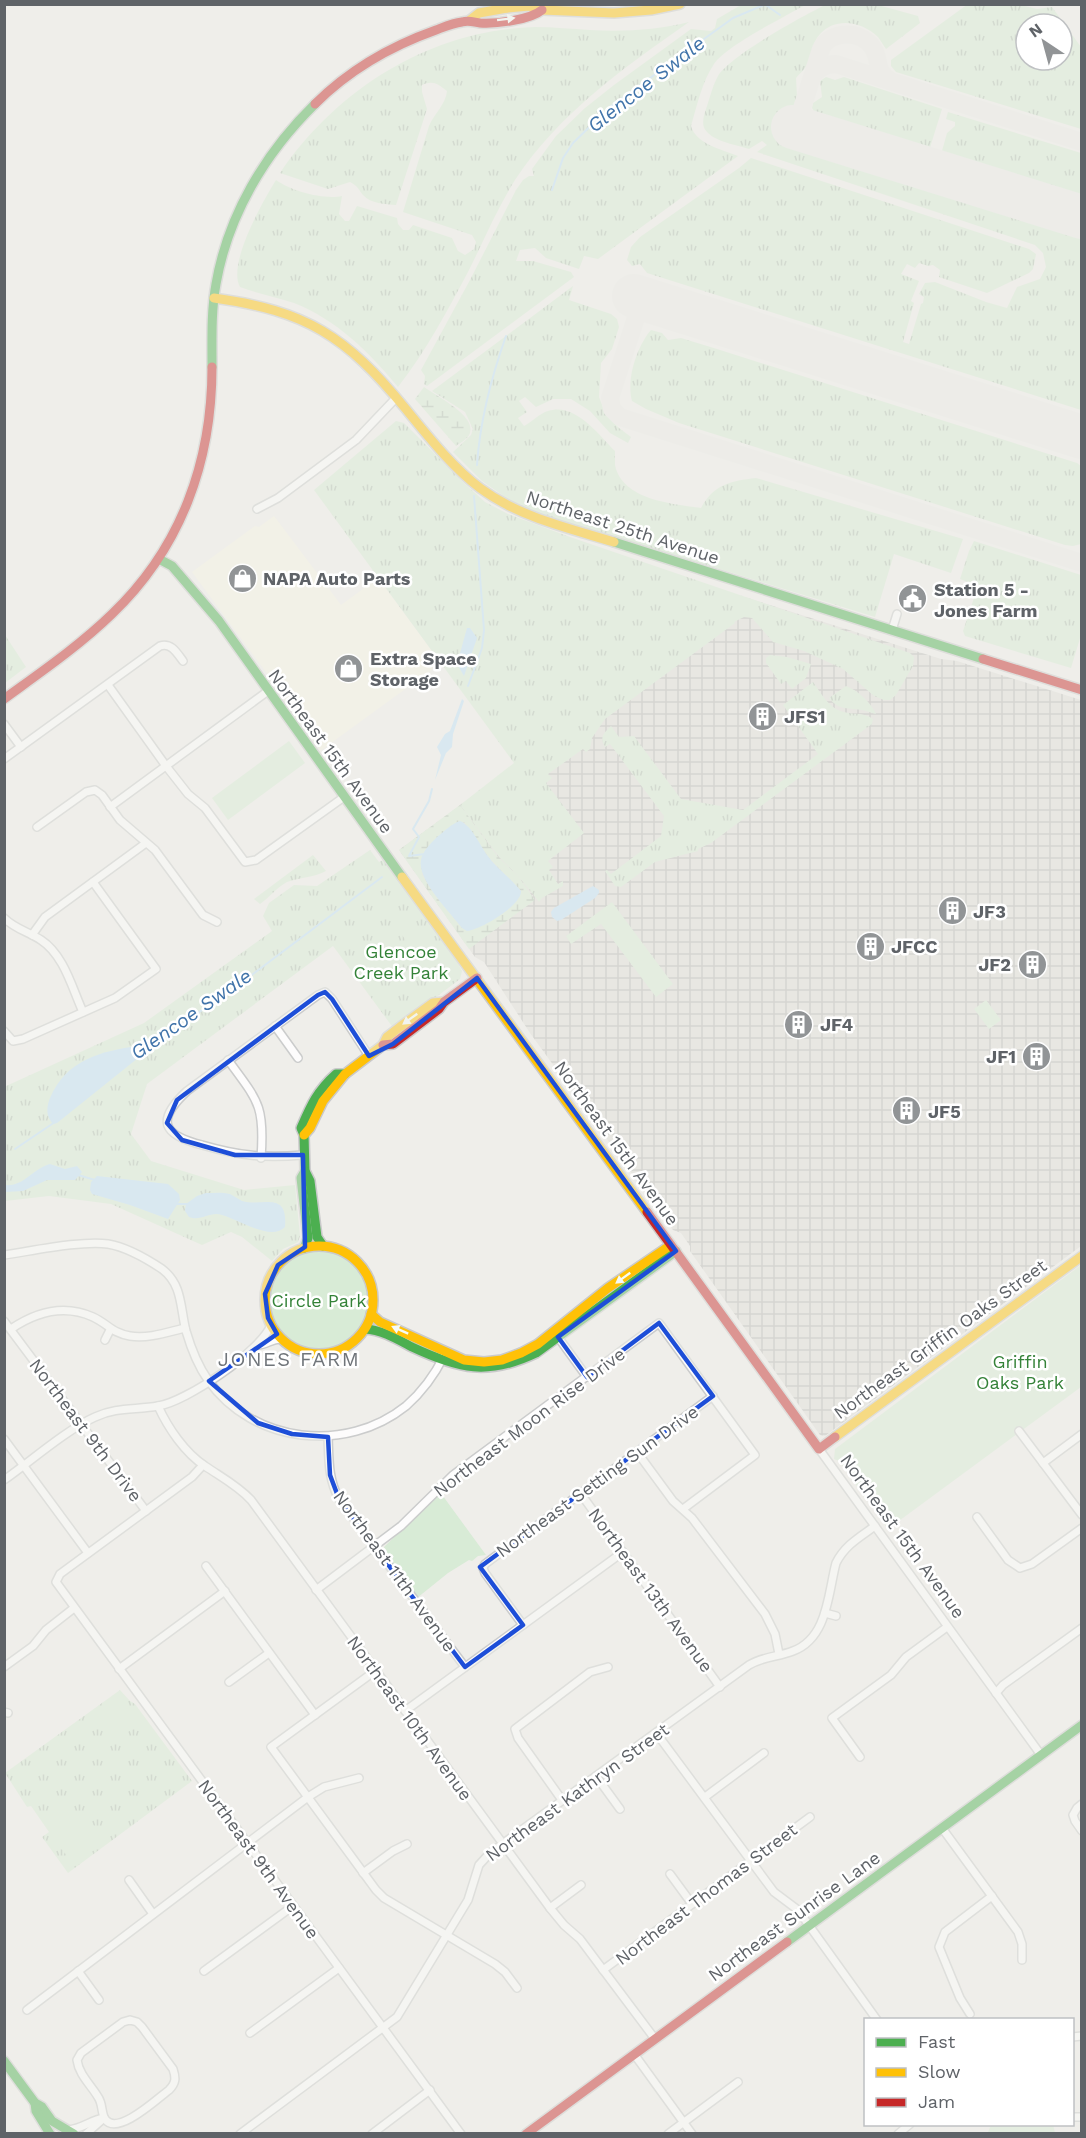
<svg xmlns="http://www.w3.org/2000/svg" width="1086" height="2138" viewBox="0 0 1086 2138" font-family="'Work Sans',sans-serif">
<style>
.commercial{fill:#f7f3e4}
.industrial{fill:url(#industrial-grid)}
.grass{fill:url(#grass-tufts);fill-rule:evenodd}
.wetland{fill:url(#wetland-marsh);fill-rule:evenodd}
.green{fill:#d8ebd6}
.water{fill:#bfe0f9}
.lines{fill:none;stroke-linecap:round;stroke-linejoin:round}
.stream{stroke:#bfe0f9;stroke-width:2}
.taxiway{stroke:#eae9e7;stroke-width:18}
.runway{stroke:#eae9e7;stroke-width:44}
.street-casing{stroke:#cbcccc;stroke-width:10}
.fast-casing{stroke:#cacacb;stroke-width:12}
.slow-casing{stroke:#cacacb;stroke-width:12}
.jam-casing{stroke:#cacacb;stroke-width:12}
.street{stroke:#fdfcfc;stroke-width:7}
.fast{stroke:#4caf50;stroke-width:9}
.slow{stroke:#ffc107;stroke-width:9}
.jam{stroke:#c62828;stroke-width:9}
.oneway{fill:#f6fbf6}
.marked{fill:none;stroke:#1d4ed8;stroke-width:4.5;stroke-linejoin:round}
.labels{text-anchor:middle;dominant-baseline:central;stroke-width:5;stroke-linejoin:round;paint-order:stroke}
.street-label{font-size:18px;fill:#5f6368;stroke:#fff}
.poi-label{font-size:18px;font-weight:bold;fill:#5f6368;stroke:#fff;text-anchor:start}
.park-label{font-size:18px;fill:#348238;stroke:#fff}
.water-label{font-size:20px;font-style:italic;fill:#4174aa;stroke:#fff}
.neighbourhood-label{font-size:20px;letter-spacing:1.5px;fill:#70757a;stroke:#fff}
</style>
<defs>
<pattern id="industrial-grid" width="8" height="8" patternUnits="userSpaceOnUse" patternTransform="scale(1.5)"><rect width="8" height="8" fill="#dfddda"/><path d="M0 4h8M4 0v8" fill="none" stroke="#b8b7b5"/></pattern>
<pattern id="grass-tufts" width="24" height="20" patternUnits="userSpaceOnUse" patternTransform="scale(1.5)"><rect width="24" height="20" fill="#d8ebd6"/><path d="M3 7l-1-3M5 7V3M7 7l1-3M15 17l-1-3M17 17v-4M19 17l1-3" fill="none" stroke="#b2c2b1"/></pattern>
<pattern id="wetland-marsh" width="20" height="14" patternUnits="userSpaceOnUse" patternTransform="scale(1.5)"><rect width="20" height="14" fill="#d8ebd6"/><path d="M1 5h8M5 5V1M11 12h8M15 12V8" fill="none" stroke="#b2c2b1"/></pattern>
</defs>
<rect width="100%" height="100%" fill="#efeeea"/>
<polygon class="commercial" points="274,516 341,605 378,578 441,663 320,751 317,741 192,572 255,526 259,527"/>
<polygon class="industrial" points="745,597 941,659 957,661 1081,700 1081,1246 825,1436 820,1435 690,1251 690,1246 681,1233 673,1230 530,1033 484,962 475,957 399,850"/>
<g class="grass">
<path d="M968 4 1021 5 1037 9 1052 7 1081 47V129L896 72 891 66V60ZM1026 24H1062V60H1026Z"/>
<path d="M741 5H805C783 18 727 45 714 64 702 82 697 105 691 126 696 144 721 149 738 156L598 259 584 256 579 269 546 258 535 248 520 250 516 261H533L571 272 574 277 427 386 424 384 425 376 421 370 470 280 516 190 523 180 529 176H534L532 169 556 136 585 108 614 85 691 29 711 31 715 28 717 19Z"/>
<path d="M825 5H878L918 16 920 23 886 49C883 45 881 41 878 37 863 22 836 16 820 34 811 43 813 58 805 68 803 71 799 74 796 78L797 96 783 138 1081 233V410L647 273 640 264 632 266 627 260 631 247 640 237 739 168 751 158 1029 249 1036 254 1033 269 1029 273 987 293 939 277 940 270 933 265 928 266 919 263 915 268 907 264 901 274 919 281 911 301 914 303 903 342 909 344 921 304 923 303 924 297 919 294 925 283 935 282 986 302 1007 308 1017 287 1040 279 1046 267 1043 253 1035 245 757 152 767 145 762 141 749 149C737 145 716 142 707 132 700 125 704 115 707 106 710 97 713 85 718 76 731 55 801 17 825 5Z"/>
<path d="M689 22C625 67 559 113 515 180 497 209 484 240 469 270 448 310 426 351 398 387 369 352 337 320 294 303 276 297 258 294 240 287 227 264 263 201 276 180 291 191 324 200 342 196L339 214 345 221H349L357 206 397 218 398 224 403 230H409L413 225 452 238 458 251 465 255 474 249 476 242 472 235 403 212 429 126C434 114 446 104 447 91 438 84 433 80 422 85V92L427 109 396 205C385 204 371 204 363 195 358 189 358 186 350 182L328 189 280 173C338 88 431 30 535 27 554 27 572 29 590 30 624 32 656 30 689 22Z"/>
<polygon points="844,77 942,109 928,154 831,124 823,115 815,113 812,108 813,103 822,97 820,81 826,77 835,80"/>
<polygon points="948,112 1081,153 1081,203 940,158 947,133 955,126 955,122 946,119"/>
<path d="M573 286 569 300 611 314 617 319 619 327 612 349 601 363 599 397 606 415 619 428 631 437 628 443 610 433 590 411 571 399H553L536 407 525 397 519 401 527 412 518 418 524 426C532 422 540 413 548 411 575 402 598 434 615 451 615 455 615 461 615 465 622 500 673 504 701 508 714 484 731 481 756 478L963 539 951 573 894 554 875 617 547 516 512 502 482 481 453 452 471 435 473 429 465 412 432 391Z"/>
<path d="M651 330 662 333 668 340 681 338 717 349 1077 463 1081 466V544L1073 546 1065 545 679 423 646 409 632 401C626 380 637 346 651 330Z"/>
<polygon points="396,421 404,423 463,482 485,502 508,514 570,537 910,653 914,657 913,666 896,695 890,700 884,700 874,696 843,669 804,651 773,642 752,618 744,617 734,622 735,623 605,719 592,738 590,749 586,752 583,749 548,774 552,778 546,783 584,833 548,861 553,867 549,870 558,884 563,881 563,886 542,898 539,902 518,876 499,857 460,805 514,763 314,490"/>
<polygon points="974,541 1081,575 1081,635 1071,668 965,636 963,631 978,586 960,579 969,551"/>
<polygon points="5,635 26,667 5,683 4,683"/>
<polygon points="770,655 787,657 811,664 806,678 792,689 786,681 781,684 766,663 766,658"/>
<path d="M813 682C821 693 829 709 844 712 856 715 863 712 873 719L872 724 711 843 698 849V851L655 862 621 887 615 886 605 871 607 870 611 874 661 836 664 816 610 744 605 747C599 737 604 733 611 726L619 737 634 736 681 799 743 810 818 754 783 705Z"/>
<path d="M846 686C858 690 871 703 876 714 872 713 869 712 866 711 851 707 840 712 829 698Z"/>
<polygon points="370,850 379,862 383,860 458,963 462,971 460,979 394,1029 333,946 147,1084 131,1134 151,1161 244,1190 295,1185 300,1236 298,1242 283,1249 272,1261 242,1237 231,1232 202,1245 111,1204 49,1196 5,1201 4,1087 144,1023 272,931 263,916 269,903 294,885 317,886"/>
<path d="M313 855 326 871C313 878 300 877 287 882 277 887 269 898 260 904L254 899Z"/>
<polygon points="120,1690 130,1701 135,1704 192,1781 68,1873 42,1837 49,1832 31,1806 27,1807 5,1773"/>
</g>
<g class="wetland">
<path d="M424 387C436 396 476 415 470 433 468 439 460 443 456 446L415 399Z"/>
<path d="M460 805 498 857 518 876 535 900 469 949 399 850ZM464 822 489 858 521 891 462 928 431 889 422 874Z"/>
</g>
<g class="green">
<polygon points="289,741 305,763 228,820 212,798"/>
<polygon points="612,902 673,984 656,997 601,924 571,944 566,936"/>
<polygon points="412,921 429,944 416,954 399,931"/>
<polygon points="366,957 382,964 374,981 367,976 365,970 359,972 358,963"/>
<polygon points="986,1000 1001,1020 989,1029 974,1009"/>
<circle cx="319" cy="1300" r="51"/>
<polygon points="1081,1265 1081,1387 888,1529 839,1461 834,1459 835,1449"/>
<polygon points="440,1492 486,1555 478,1556 472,1561 469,1560 448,1573 417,1598 385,1553 384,1547"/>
<path d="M117 1698 124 1699 143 1723C121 1738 107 1743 92 1716Z"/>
<polygon points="70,1813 89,1820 103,1837 74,1856 67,1856 44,1824 58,1815"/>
<polygon points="1053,2124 1055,2133 988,2132 991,2125"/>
</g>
<g class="water">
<polygon points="467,628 470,628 477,638 464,676 457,664"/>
<polygon points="462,699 464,701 453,734 452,747 446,753 435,780 441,755 437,747 445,734 450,731"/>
<path d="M460 821C472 826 480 845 487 855 497 869 511 878 521 891 522 905 481 930 467 931L462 928C450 912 417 880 421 860 422 852 431 843 437 837 445 831 451 824 460 821Z"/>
<polygon points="593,886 599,890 599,893 595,898 561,920 557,921 552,917 551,912 554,908"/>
<path d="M138 1046 145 1050 138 1058 57 1123 53 1124C46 1116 46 1108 50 1098 66 1060 101 1051 138 1046Z"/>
<path d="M50 1164 65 1169 77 1166 82 1172 75 1180H47L23 1191 5 1192V1185C24 1187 32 1169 50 1164Z"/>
<polygon points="97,1176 168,1184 179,1194 180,1200 168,1219 130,1205 92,1194 90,1190 91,1182"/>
<path d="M206 1193C214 1193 222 1192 230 1194 234 1196 238 1199 242 1201 263 1207 288 1190 285 1227 271 1242 238 1219 222 1215 210 1211 201 1222 189 1217L185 1211 186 1204 197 1196Z"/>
</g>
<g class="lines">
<g class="stream">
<polyline points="766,5 780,15"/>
<polyline points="552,190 563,158 573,143 610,107 733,18 766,4"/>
<path d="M477 465C480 420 491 378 506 336"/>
<polyline points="468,686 482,648 484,630 474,496"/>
<polyline points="425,854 409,856 419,837 413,829 429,801 432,789"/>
<polyline points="144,1051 249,977 382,877"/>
<polyline points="15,1149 55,1122"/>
<polyline points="78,1175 95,1180"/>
<polyline points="175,1204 188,1204"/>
</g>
<g class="taxiway">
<path d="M812 77C818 68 826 64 836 64L1082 142"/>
<path d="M796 127 821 49C830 30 861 30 873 48 881 61 874 70 890 81"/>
<polyline points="642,299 610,398 612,409 620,417 1082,563"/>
</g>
<g class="runway">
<polyline points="793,127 1082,217"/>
<polyline points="634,296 1082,437"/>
</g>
<defs>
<g id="street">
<polyline points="257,509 278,498 356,440 396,398"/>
<polyline points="892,630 897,614"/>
<polyline points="108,685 166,766 188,794 205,808 245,862 256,860 344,797"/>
<polyline points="4,724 21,747"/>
<path d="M4 759 160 646C171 642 177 653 183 661"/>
<polyline points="110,807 268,691"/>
<polyline points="37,827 86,792 95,790 102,795 120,820 155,850 203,915 217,922"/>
<path d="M4 918C15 929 29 932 41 940 64 955 72 988 83 1012"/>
<polyline points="32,935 45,917 146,843"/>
<polyline points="275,1026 298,1058"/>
<polyline points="4,1031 13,1041 23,1039 115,998 156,969 93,882"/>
<path d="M228 1060C258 1101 265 1105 261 1158"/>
<path d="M303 1155C264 1158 240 1156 202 1145 163 1135 155 1121 187 1091L318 995 325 992 332 999 369 1056"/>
<path d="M4 1255C32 1251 83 1240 108 1244 126 1247 147 1259 162 1269 183 1285 180 1308 186 1331 191 1348 198 1366 208 1380 253 1444 346 1454 406 1406 422 1392 435 1374 444 1356"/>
<polyline points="4,1321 146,1511"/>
<path d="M11 1329C36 1312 64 1304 93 1317 108 1324 112 1333 130 1336 148 1339 168 1332 185 1328"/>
<polyline points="558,1337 587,1377"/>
<polyline points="105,1340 110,1330"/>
<path d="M258 1345C267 1345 272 1338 282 1339"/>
<path d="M158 1406C168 1428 185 1453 205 1466 221 1477 237 1485 251 1500L550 1908 564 1925 580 1939 655 2039"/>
<polyline points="1019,1431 1082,1515"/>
<path d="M328 1437C329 1459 328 1479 339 1499L465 1667"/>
<polyline points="4,1439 88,1553"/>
<polyline points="819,1449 1041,1755"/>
<polyline points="637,1452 673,1501 692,1518 765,1614 775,1634 779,1654"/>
<polyline points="1043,1463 1082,1434"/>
<polyline points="203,1465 192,1477 60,1574 56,1582 461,2134"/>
<path d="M4 1480C31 1461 66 1430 95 1417 116 1407 136 1410 158 1406 186 1402 261 1351 271 1325"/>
<polyline points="581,1494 720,1687"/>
<polyline points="977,1517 1008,1560 1020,1568 1032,1564 1082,1528"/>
<polyline points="206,1566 315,1715"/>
<polyline points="316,1590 401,1526 453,1475 659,1323 755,1455 683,1509"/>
<polyline points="825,1613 836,1616"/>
<polyline points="523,1625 485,1573 483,1568 485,1564 713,1396"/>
<polyline points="4,1667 33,1646 46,1630 74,1608"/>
<polyline points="119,1669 225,1591"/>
<polyline points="375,1671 271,1747 376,1890 384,1898 495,1964 505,1972 517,1988"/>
<polyline points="229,1682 269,1653"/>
<polyline points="996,1693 1003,1685 1082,1628"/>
<polyline points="405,1711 623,1552"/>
<polyline points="4,1712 8,1713"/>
<polyline points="657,1734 774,1892 798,1910 877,2020"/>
<polyline points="860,1757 832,1718 891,1675 906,1657 947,1627"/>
<polyline points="596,1776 620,1809"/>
<polyline points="705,1797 764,1753"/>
<polyline points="562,1800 518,1738 515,1729 590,1672 608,1667"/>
<polyline points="1082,1804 1077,1808 1073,1815 1075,1821 1082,1831"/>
<polyline points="942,1828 1018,1932 1022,1944 1022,1960"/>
<polyline points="363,1873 393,1851 407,1844"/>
<polyline points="670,1874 692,1904"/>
<polyline points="129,1880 153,1914"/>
<polyline points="550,1908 581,1885"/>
<polyline points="603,1970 810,1817"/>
<polyline points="78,1971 99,2000"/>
<polyline points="204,1971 293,1906"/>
<polyline points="27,2010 308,1797 324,1787 359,1778"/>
<polyline points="970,2014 960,1998 939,1947 945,1932 992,1896"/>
<path d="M130 2020 137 2022 142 2027 173 2069C176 2078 176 2083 169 2090 158 2098 117 2137 105 2119 101 2113 103 2104 98 2097 91 2085 79 2075 77 2060L81 2053 123 2022Z"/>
<polyline points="250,2033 339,1968"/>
<polyline points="1072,2037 1082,2036"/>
<polyline points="634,2054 692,2134"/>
<polyline points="1072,2117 1082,2117"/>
<path d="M68 2130C82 2129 91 2120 104 2118"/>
<polyline points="86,2134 104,2118"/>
<path d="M240 2134 397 2017 468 1900 479 1865 490 1853 749 1665C764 1656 778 1657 793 1651 828 1638 828 1593 836 1563 845 1545 860 1537 875 1526"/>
<polyline points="372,2134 430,2090"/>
<polyline points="668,2134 738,2082"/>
<polyline points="898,2134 910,2124"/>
</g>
<g id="fast">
<path d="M212 367C212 340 211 311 216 284 228 215 265 153 315 104"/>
<polyline points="614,542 983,659"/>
<polyline points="159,559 172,566 219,621 402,877"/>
<path d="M323 1246 317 1237 310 1181 305 1171 304 1135 301 1128C311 1105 317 1091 336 1074H345"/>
<polyline points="304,1248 308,1238 301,1178 305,1171"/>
<path d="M365 1329C382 1330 397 1339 412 1347 459 1369 488 1376 536 1353L676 1251"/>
<polyline points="787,1942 1082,1725"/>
<polyline points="4,2061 35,2103 42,2107 52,2121 74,2134"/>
<polyline points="35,2103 36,2111 50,2134"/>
</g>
<g id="slow">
<polyline points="507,8 529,6 542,10 614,13 651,10 680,4"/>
<polyline points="470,20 479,13 507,8"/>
<path d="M214 298C307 311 346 336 405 408 428 436 451 466 480 488 519 517 568 528 614 542"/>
<polyline points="402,877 647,1212"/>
<polyline points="304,1135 310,1128 323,1101 345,1074 383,1045 387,1037 400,1027 433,1003 444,1002"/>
<circle cx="319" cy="1300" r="54"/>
<polyline points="371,1314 380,1322 464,1360 484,1362 502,1360 521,1353 538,1344 608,1288 671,1245"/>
<polyline points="835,1437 1082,1256"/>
</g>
<g id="jam">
<path d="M315 104C349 70 391 46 436 30 444 27 453 23 462 22 469 20 473 22 480 23 496 24 530 20 542 10"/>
<polyline points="983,659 1082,690"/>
<path d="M4 699C41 672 79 646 112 614 181 548 212 462 212 367"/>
<polyline points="383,1045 393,1044 439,1009 444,1002 477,978"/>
<polyline points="647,1212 819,1449 835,1437"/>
<polyline points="526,2134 787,1942"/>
</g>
</defs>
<use href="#street" class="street-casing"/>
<use href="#fast" class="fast-casing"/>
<use href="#slow" class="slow-casing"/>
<use href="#jam" class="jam-casing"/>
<use href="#street" class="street"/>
<use href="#fast" class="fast"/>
<use href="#slow" class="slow"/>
<use href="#jam" class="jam"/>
</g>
<defs><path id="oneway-solid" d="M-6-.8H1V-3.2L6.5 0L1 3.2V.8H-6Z" transform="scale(1.5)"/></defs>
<g class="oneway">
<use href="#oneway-solid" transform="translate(506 19) rotate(-7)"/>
<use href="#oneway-solid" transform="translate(410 1019) rotate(144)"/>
<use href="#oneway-solid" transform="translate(623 1278) rotate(144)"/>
<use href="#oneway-solid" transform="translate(400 1330) rotate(-156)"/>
</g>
<path d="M0 0H1086V2138H0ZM477 978 676 1251 558 1337 587 1377 659 1323 713 1396 480 1567 523 1625 465 1667 339 1499 330 1475 328 1437 292 1434 258 1423 209 1381 277 1334 268 1318 265 1294 278 1265 305 1247 303 1155H235L182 1140 167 1123 177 1100 318 995 325 992 332 999 369 1056 393 1044Z" fill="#efeeea" fill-opacity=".55" fill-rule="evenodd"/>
<path class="marked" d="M477 978 676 1251 558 1337 587 1377 659 1323 713 1396 480 1567 523 1625 465 1667 339 1499 330 1475 328 1437 292 1434 258 1423 209 1381 277 1334 268 1318 265 1294 278 1265 305 1247 303 1155H235L182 1140 167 1123 177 1100 318 995 325 992 332 999 369 1056 393 1044Z"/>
<defs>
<symbol id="shop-disc" viewBox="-11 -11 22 22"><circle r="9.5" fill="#919496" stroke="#fff"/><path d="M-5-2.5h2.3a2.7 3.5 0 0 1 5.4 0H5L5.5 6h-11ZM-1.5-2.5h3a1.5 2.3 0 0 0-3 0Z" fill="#fff"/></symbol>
<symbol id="civic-disc" viewBox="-11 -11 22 22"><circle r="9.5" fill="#919496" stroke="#fff"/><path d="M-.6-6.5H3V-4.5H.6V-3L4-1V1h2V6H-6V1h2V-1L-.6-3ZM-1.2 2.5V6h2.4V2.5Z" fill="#fff"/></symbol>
<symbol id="building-disc" viewBox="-11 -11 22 22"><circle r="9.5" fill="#919496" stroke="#fff"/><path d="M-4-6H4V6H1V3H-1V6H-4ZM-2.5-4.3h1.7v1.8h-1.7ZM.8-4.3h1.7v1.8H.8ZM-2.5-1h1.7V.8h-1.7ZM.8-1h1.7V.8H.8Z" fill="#fff"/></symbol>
</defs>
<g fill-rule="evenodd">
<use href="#shop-disc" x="226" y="562" width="33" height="33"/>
<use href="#civic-disc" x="896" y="582" width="33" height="33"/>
<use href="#shop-disc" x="332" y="652" width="33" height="33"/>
<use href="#building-disc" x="746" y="700" width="33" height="33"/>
<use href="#building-disc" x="936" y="894" width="33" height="33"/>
<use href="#building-disc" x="854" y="930" width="33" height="33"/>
<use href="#building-disc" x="1016" y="948" width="33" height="33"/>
<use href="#building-disc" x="782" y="1008" width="33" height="33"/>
<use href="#building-disc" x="1020" y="1040" width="33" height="33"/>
<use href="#building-disc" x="890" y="1094" width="33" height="33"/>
</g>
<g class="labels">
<g class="street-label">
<text transform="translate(623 527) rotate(18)">Northeast 25th Avenue</text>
<text transform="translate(331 751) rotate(54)">Northeast 15th Avenue</text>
<text transform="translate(617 1143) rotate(54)">Northeast 15th Avenue</text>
<text transform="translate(940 1339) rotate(-36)">Northeast Griffin Oaks Street</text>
<text transform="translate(529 1422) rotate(-37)">Northeast Moon Rise Drive</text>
<text transform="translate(86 1430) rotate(53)">Northeast 9th Drive</text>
<text transform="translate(597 1481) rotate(-36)">Northeast Setting Sun Drive</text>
<text transform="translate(903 1536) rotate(54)">Northeast 15th Avenue</text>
<text transform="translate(395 1571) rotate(54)">Northeast 11th Avenue</text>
<text transform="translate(651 1590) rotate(54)">Northeast 13th Avenue</text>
<text transform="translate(410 1718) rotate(54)">Northeast 10th Avenue</text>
<text transform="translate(577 1792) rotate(-36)">Northeast Kathryn Street</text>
<text transform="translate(259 1859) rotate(54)">Northeast 9th Avenue</text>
<text transform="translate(706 1894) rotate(-37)">Northeast Thomas Street</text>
<text transform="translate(794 1916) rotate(-36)">Northeast Sunrise Lane</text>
</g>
<g class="poi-label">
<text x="263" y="578">NAPA Auto Parts</text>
<text x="934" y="589">Station 5 -<tspan x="934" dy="21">Jones Farm</tspan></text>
<text x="370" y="658">Extra Space<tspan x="370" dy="21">Storage</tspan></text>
<text x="784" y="716">JFS1</text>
<text x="973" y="911">JF3</text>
<text x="891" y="946">JFCC</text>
<text x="1011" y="964" text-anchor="end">JF2</text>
<text x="820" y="1024">JF4</text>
<text x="1016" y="1056" text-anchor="end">JF1</text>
<text x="928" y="1111">JF5</text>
</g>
<g class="park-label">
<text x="401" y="951">Glencoe<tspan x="401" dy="21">Creek Park</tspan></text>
<text x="319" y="1300">Circle Park</text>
<text x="1020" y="1361">Griffin<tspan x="1020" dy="21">Oaks Park</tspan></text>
</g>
<g class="water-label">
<text transform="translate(646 84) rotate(-38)">Glencoe Swale</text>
<text transform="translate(191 1014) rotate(-35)">Glencoe Swale</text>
</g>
<g class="neighbourhood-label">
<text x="289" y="1359">JONES FARM</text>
</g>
</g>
<rect width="1086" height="2138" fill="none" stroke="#5f6368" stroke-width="12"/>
<rect x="864" y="2018" width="210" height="108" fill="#ffffff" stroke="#bfc1c3" stroke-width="1.5"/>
<rect x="876" y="2038" width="30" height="9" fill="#4caf50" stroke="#bfc1c3" stroke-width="1.5"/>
<text x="918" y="2048" font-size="18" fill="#5f6368">Fast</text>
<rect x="876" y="2068" width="30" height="9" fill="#ffc107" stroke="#bfc1c3" stroke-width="1.5"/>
<text x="918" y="2078" font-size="18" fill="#5f6368">Slow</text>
<rect x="876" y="2098" width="30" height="9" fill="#c62828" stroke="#bfc1c3" stroke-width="1.5"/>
<text x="918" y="2108" font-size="18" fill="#5f6368">Jam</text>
<g transform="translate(1044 42) rotate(324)"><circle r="28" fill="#ffffff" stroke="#bfc1c3" stroke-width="1.5"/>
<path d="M0-4.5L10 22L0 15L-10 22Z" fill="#919496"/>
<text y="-9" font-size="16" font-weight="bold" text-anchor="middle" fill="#5f6368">N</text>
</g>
</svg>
